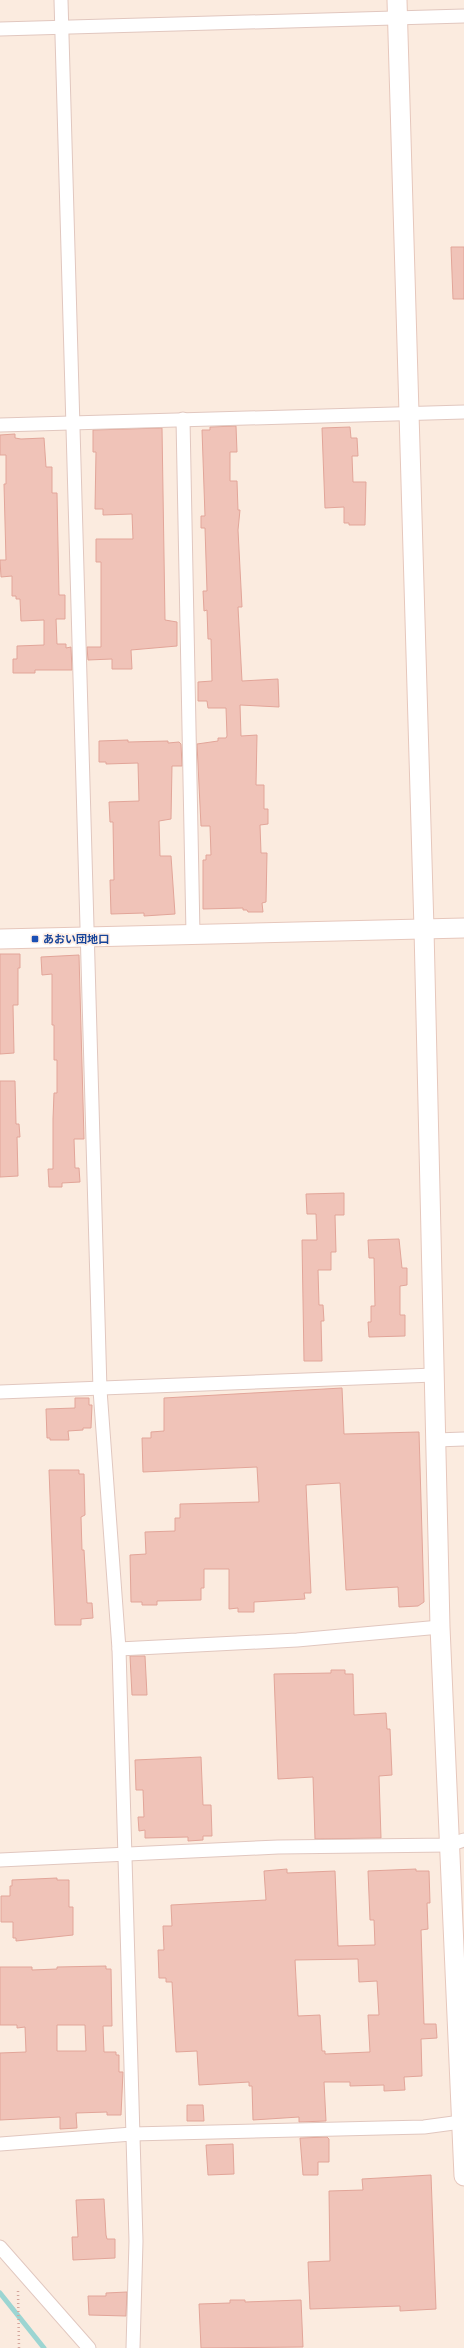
<svg xmlns="http://www.w3.org/2000/svg" width="464" height="2348" viewBox="0 0 464 2348" font-family="'Space Grotesk','Noto Sans JP',sans-serif">
<style>
.lines{fill:none;stroke-linecap:round;stroke-linejoin:round}
.stream{stroke:#9cd5d2;stroke-width:5}
.building{fill:#f0c3b8;stroke:#e2a599;fill-rule:evenodd}
.street-casing{stroke:#e1c7bf;stroke-width:15}
.secondary-casing{stroke:#e6c7bc;stroke-width:21}
.path{stroke:#d4a69c;stroke-width:2.5;stroke-dasharray:1 3;stroke-linecap:butt}
.street{stroke:#fff;stroke-width:13}
.secondary{stroke:#fff;stroke-width:19}
.transit-dot{fill:#1a4fb4;stroke:#ffefe5;stroke-width:1.5}
.labels{text-anchor:middle;dominant-baseline:central;stroke-width:3.5;stroke-linejoin:round;paint-order:stroke}
.transit-label{font-size:11px;font-weight:bold;fill:#164399;stroke:#ffefe5;text-anchor:start}
</style>
<rect width="100%" height="100%" fill="#fbebdf"/>
<g class="lines">
<polyline class="stream" points="0,2293 44,2348"/>
</g>
<g class="building">
<polygon points="451,247 464,247 464,299 453,299"/>
<polygon points="236,426 237,452 230,452 230,481 237,481 238,510 240,510 238,530 242,607 238,607 242,681 278,679 279,707 240,705 241,736 257,735 256,785 264,785 264,809 268,809 268,824 260,825 261,853 267,853 266,902 262,903 263,912 248,912 247,910 243,910 243,908 203,909 203,860 206,860 206,855 211,855 210,826 201,826 197,744 218,741 218,738 226,738 227,736 226,708 208,708 207,701 198,701 198,682 212,681 211,639 208,639 207,610 204,611 203,591 207,591 205,528 201,528 201,516 205,516 202,430 210,430 210,427"/>
<polygon points="350,427 351,438 357,438 358,456 352,456 353,482 366,482 365,525 349,525 349,523 344,523 344,507 325,508 322,428"/>
<polygon points="162,428 165,620 177,622 177,646 131,650 132,669 112,669 112,659 88,660 87,647 101,647 101,562 96,562 96,539 133,539 132,514 103,515 103,509 95,509 96,452 93,452 93,430"/>
<polygon points="15,434 15,438 21,439 44,438 46,467 52,467 52,493 57,493 59,595 65,595 65,619 56,619 57,644 66,644 66,648 71,647 72,670 35,670 35,673 13,673 13,659 17,659 17,646 44,645 44,620 21,621 20,599 16,599 16,596 12,596 12,576 1,577 0,560 6,560 4,484 6,484 6,455 0,455 0,435"/>
<polygon points="128,740 128,742 168,741 168,743 179,742 181,744 182,766 172,766 171,819 159,821 160,856 171,856 175,914 144,916 144,913 111,914 110,880 114,880 113,822 110,822 109,802 139,801 138,763 106,764 106,762 99,762 99,741"/>
<polygon points="0,954 20,954 20,968 18,968 18,1005 13,1005 14,1053 0,1054"/>
<polygon points="79,955 84,1139 74,1139 75,1168 79,1168 80,1182 62,1183 62,1187 49,1187 48,1169 53,1169 53,1119 54,1093 57,1093 57,1060 54,1060 54,1025 52,1025 52,974 42,975 41,957"/>
<polygon points="0,1081 15,1081 16,1124 19,1124 20,1137 17,1137 18,1176 0,1177"/>
<polygon points="344,1193 344,1215 335,1215 336,1252 331,1252 331,1270 318,1270 319,1305 323,1305 324,1321 321,1321 322,1361 304,1361 302,1240 317,1240 316,1214 307,1214 306,1194"/>
<polygon points="399,1239 402,1268 407,1268 407,1285 400,1286 400,1315 405,1315 405,1336 369,1337 368,1322 371,1322 371,1306 375,1306 374,1258 369,1258 368,1240"/>
<polygon points="342,1388 344,1434 419,1432 424,1602 418,1606 399,1607 398,1587 346,1590 340,1483 306,1485 311,1593 304,1593 305,1599 254,1602 254,1612 238,1612 238,1608 229,1609 229,1569 204,1569 204,1588 201,1588 201,1600 157,1601 157,1605 142,1605 142,1602 131,1602 130,1555 146,1554 145,1532 175,1531 175,1518 180,1518 180,1504 259,1502 257,1467 143,1472 142,1438 151,1438 151,1432 164,1431 164,1398"/>
<polygon points="75,1398 89,1398 89,1405 92,1405 91,1428 83,1428 83,1430 68,1431 69,1440 50,1440 50,1438 47,1438 46,1409 75,1408"/>
<polygon points="49,1470 79,1470 79,1474 84,1474 85,1515 81,1517 82,1550 84,1550 87,1603 92,1603 93,1618 81,1619 81,1625 55,1625"/>
<polygon points="130,1656 145,1656 147,1695 132,1695"/>
<polygon points="331,1670 345,1670 345,1674 353,1674 354,1715 386,1713 387,1729 390,1729 392,1775 379,1776 381,1838 315,1839 313,1777 278,1779 274,1674 331,1673"/>
<polygon points="201,1757 203,1805 211,1805 212,1836 203,1836 203,1840 188,1841 188,1837 145,1838 145,1830 139,1831 138,1817 144,1817 143,1790 136,1790 135,1760"/>
<path d="M287 1869V1873L335 1871 338 1946 375 1945 374 1920H370L368 1871 416 1869V1871H429L430 1903H427L428 1929 421 1930 424 2024H436L437 2038 421 2039 422 2076 404 2077 405 2090 384 2091V2085L350 2086V2082H324L326 2121 299 2122V2117L253 2120 252 2086H249V2082L199 2085 197 2051 176 2052 172 1982H166V1978H159L158 1950H164L163 1926H172L171 1905 266 1900 264 1871ZM358 1959 359 1982 377 1981 379 2015H368L370 2052 325 2054V2051H322L320 2015 298 2016 295 1960Z"/>
<polygon points="57,1878 57,1880 69,1880 69,1907 73,1907 73,1935 16,1941 16,1938 13,1938 13,1922 1,1922 1,1896 10,1896 10,1886 12,1886 12,1880"/>
<path d="M106 1966V1969H111L112 2026H103L104 2052H116V2055H119V2072H123L121 2115H107V2112L76 2113 77 2128 60 2129V2117L0 2120V2053L26 2052 25 2027 17 2028V2025H0V1967H32V1970L57 1969V1967ZM57 2025H85L86 2051H57Z"/>
<polygon points="187,2105 203,2105 204,2121 187,2121"/>
<polygon points="327,2137 329,2139 329,2162 318,2162 318,2175 303,2175 300,2138"/>
<polygon points="233,2144 234,2174 208,2175 206,2145"/>
<polygon points="431,2175 436,2309 400,2311 400,2306 310,2309 308,2262 330,2261 329,2191 363,2190 362,2179"/>
<polygon points="104,2199 106,2235 107,2239 115,2239 115,2258 73,2260 72,2237 78,2237 76,2200"/>
<polygon points="127,2292 126,2316 89,2315 88,2296 106,2296 106,2293"/>
<polygon points="230,2300 245,2300 245,2302 301,2300 303,2347 201,2348 199,2304 230,2303"/>
</g>
<g class="lines">
<defs>
<g id="street">
<polyline points="61,0 100,1390 119,1649 136,2241 133,2348"/>
<polyline points="0,29 464,16"/>
<polyline points="183,419 193,934"/>
<polyline points="0,425 464,412"/>
<polyline points="0,1392 434,1375"/>
<polyline points="436,1440 464,1439"/>
<polyline points="119,1649 297,1640 440,1627"/>
<polyline points="0,1860 278,1847 449,1845 464,1840"/>
<polyline points="0,2144 132,2134 424,2127 461,2122"/>
<polyline points="0,2247 89,2348"/>
</g>
<g id="secondary">
<polyline points="397,0 424,929 440,1627 464,2176"/>
<polyline points="0,939 464,928"/>
</g>
</defs>
<use href="#street" class="street-casing"/>
<use href="#secondary" class="secondary-casing"/>
<polyline class="path" points="18,2291 19,2348"/>
<use href="#street" class="street"/>
<use href="#secondary" class="secondary"/>
</g>
<rect class="transit-dot" x="31" y="935" width="8" height="8" rx="2"/>
<g class="labels">
<g class="transit-label">
<text x="43" y="939">あおい団地口</text>
</g>
</g>
</svg>
